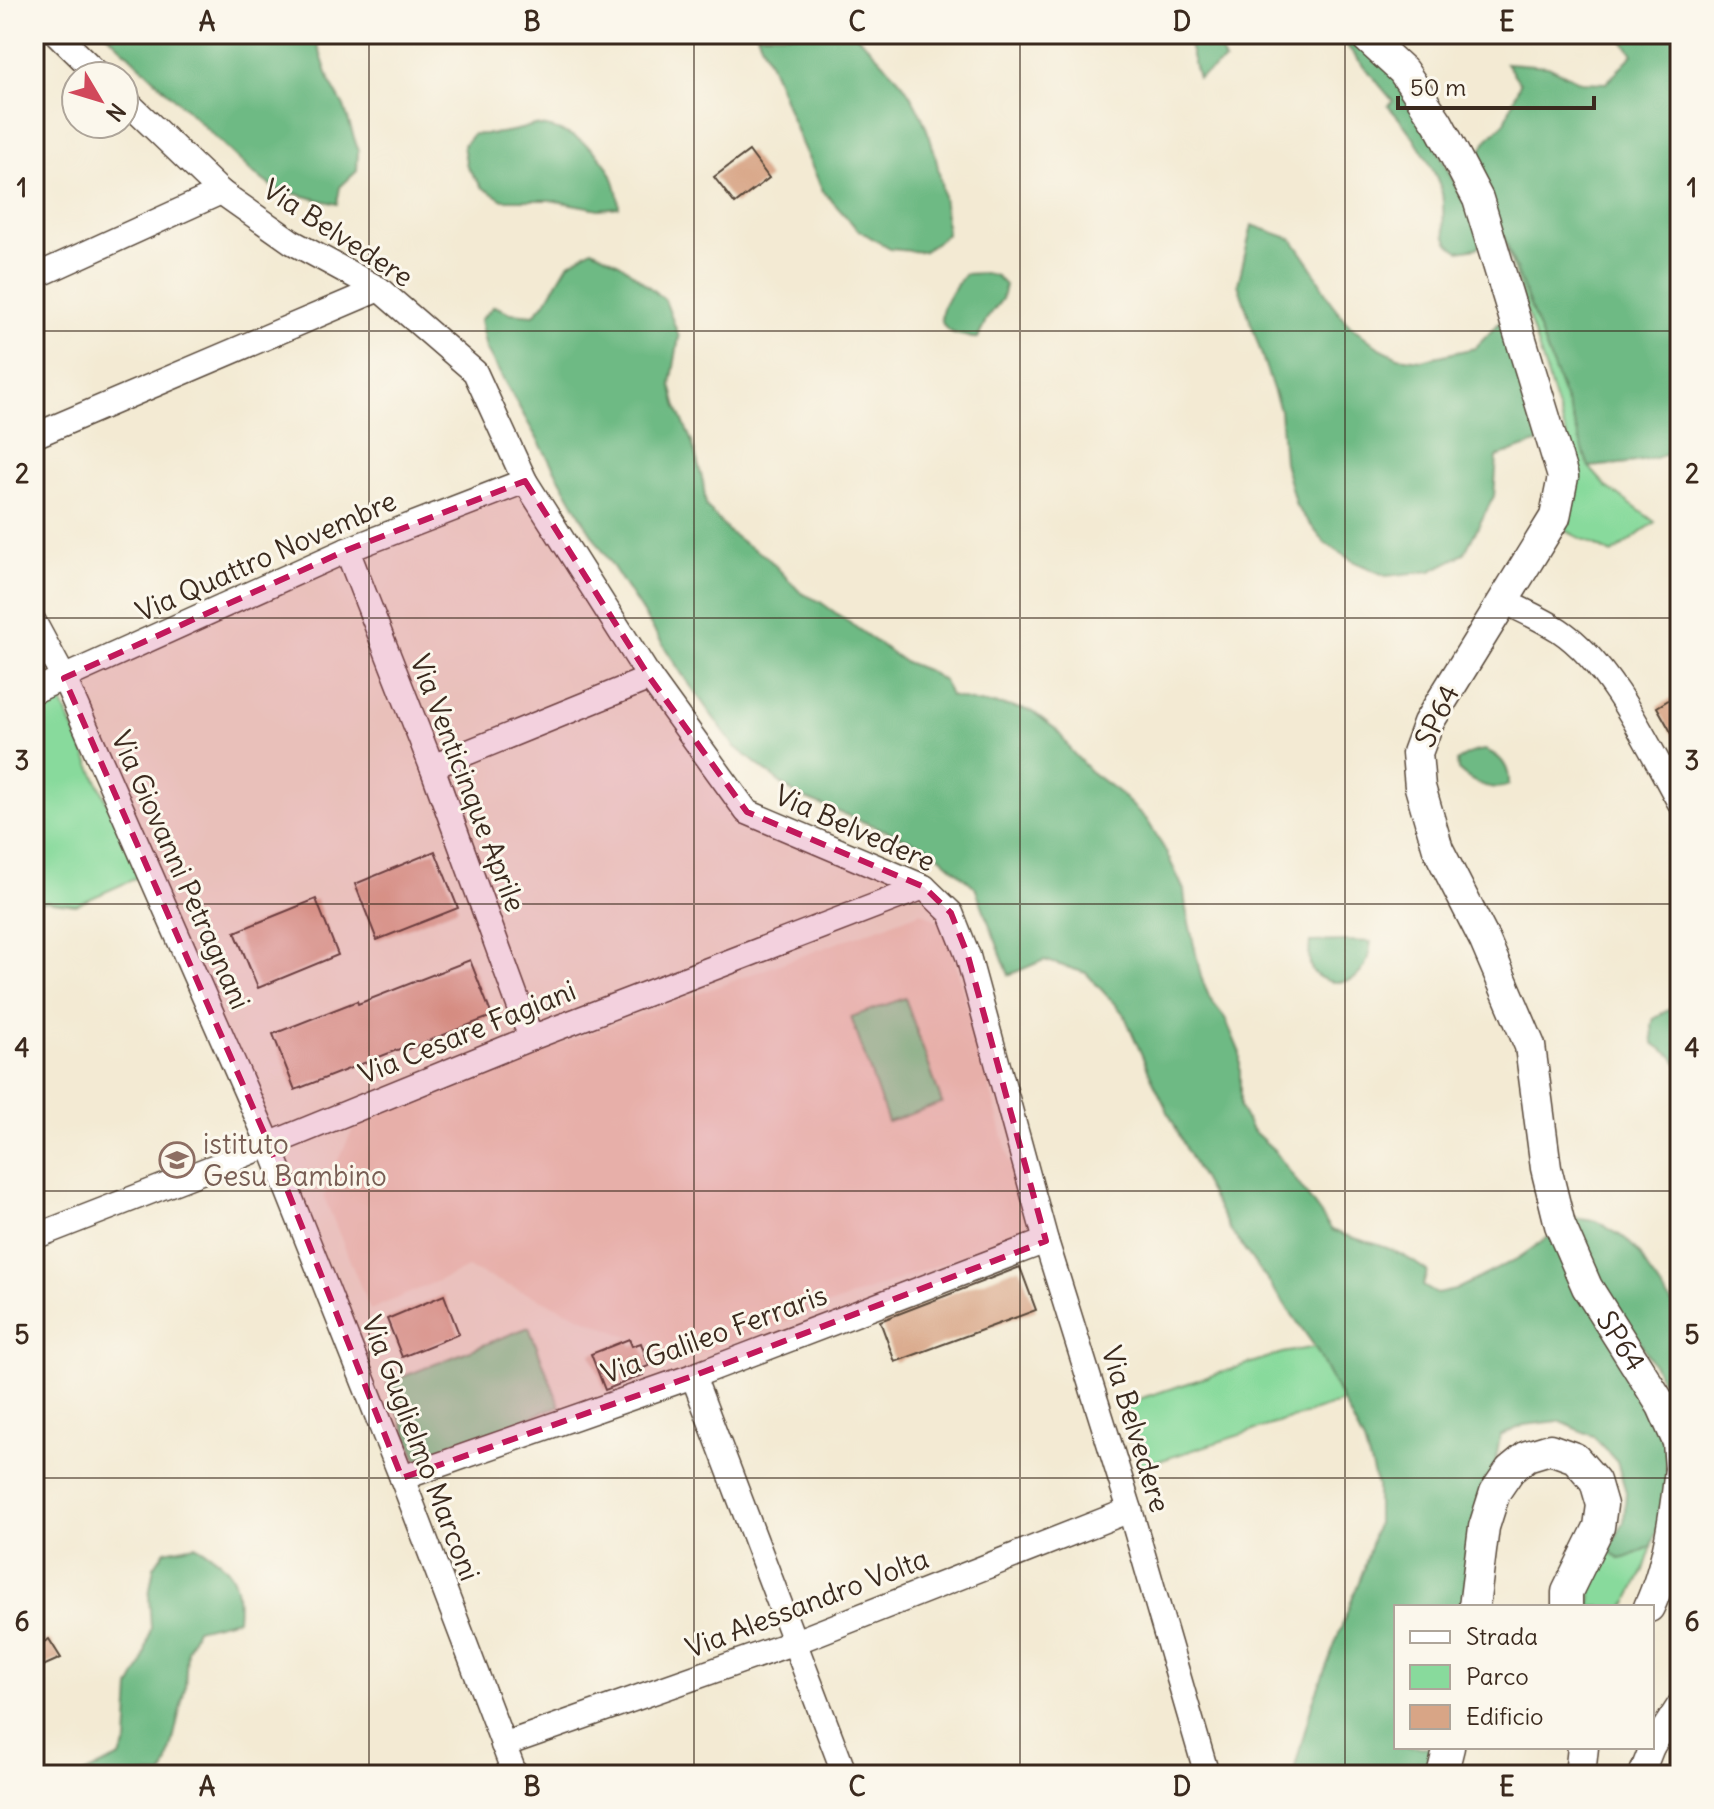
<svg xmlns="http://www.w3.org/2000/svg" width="1714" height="1809" viewBox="0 0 1714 1809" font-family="Delius,sans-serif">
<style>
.built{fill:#f1d5bd}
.green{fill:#88da9c;stroke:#62825d;stroke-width:2}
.forest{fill:#6eba84;stroke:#547251;stroke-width:2}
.building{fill:#d8a586}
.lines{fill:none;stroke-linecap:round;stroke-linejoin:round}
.minor-casing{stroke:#574739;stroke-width:27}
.tertiary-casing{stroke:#574739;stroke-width:33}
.minor{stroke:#fff;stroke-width:24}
.tertiary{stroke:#fff;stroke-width:30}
.marked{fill:#c2185b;fill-opacity:0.2;stroke:#c2185b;stroke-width:6;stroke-dasharray:16 10;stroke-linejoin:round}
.grid{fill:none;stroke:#3b2a1e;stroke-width:2;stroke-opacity:0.55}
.labels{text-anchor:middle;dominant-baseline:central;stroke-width:6;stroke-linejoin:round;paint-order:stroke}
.street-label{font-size:28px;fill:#3b2a1e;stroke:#fbf7ec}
.education-label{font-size:28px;fill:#785e54;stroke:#fbf7ec;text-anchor:start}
.neatline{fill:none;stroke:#3b2a1e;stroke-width:3}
.grid-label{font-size:26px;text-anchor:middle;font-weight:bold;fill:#3b2a1e}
</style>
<rect width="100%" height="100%" fill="#fbf7ec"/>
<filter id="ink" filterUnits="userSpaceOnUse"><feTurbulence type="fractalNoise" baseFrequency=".0125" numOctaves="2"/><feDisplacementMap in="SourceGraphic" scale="16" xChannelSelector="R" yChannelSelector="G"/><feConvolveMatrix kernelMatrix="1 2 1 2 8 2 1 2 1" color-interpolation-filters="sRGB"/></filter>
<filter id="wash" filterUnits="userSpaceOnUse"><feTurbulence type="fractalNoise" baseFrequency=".006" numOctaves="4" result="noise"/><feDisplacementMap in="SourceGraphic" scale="32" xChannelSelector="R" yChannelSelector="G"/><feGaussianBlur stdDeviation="1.8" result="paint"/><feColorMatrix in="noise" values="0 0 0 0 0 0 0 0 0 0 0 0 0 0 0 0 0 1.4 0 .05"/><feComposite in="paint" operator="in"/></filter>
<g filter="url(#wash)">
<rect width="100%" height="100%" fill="#f3ead3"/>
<polygon class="built" points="922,912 945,925 1029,1231 681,1360 468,1268 370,1310 324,1197 332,1172 359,1117"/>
<g class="green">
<polygon points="1499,224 1572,417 1589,467 1607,487 1655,522 1612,554 1562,529 1575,492 1570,447"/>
<polygon points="59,697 141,876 76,905 44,901 34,906 34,708"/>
<polygon points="905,998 942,1103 888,1122 851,1017"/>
<polygon points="529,1327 560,1406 417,1461 387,1383"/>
<polygon points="1315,1347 1343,1402 1140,1467 1123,1404 1282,1353"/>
<path d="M1652 1546 1644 1570 1625 1607H1590C1589 1586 1599 1568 1609 1549L1619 1559 1628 1557Z"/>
</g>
<g class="forest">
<polygon points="107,34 314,34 330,82 344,107 358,150 357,171 340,187 337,204 275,189 251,171"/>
<path d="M757 34H854C866 43 875 53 885 64 891 72 900 79 905 87 935 130 943 184 947 234L923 252 890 249 857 229 823 191 799 138 776 78Z"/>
<polygon points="1186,34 1214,34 1225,61 1198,78"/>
<path d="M1337 34H1351L1401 76 1483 240 1477 248 1459 251C1455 248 1451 247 1449 243 1439 227 1447 203 1440 186 1430 159 1408 127 1388 106L1393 101Z"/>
<path d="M1618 34H1680V448C1654 463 1618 464 1589 467L1572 417 1499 224 1470 175 1485 142 1505 122 1520 83 1506 63 1548 66 1581 82 1606 83 1633 54Z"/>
<path d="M534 125C581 131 617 159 619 207L599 209 550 200H503L482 187 467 167 463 146 473 134C495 135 514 132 534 125Z"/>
<polygon points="1252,225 1292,239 1311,266 1330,301 1347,323 1378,347 1398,357 1421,360 1475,348 1503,319 1542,441 1497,457 1494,496 1464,554 1431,571 1386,576 1353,561 1324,542 1296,506 1284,462 1280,410 1238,284"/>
<path d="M592 249 621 264 665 300 679 337 671 385 677 407 692 442 703 482 706 506 729 532 745 544 767 557 801 593 819 601 903 661 926 670 944 681 950 696 979 703 1002 705 1032 711 1058 731 1071 751 1090 771 1118 792 1147 820 1165 850 1184 890 1186 909 1201 977 1210 999 1225 1018 1240 1053V1108L1252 1130 1274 1150 1332 1230C1347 1237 1360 1240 1376 1244 1395 1250 1411 1259 1427 1271L1423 1286 1437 1294 1455 1290 1517 1259 1553 1234 1664 1431 1668 1490 1652 1546 1628 1557 1619 1559 1609 1549 1624 1522 1626 1492 1617 1462 1593 1436 1559 1421 1524 1425 1500 1436 1471 1607H1396V1747H1444L1436 1775H1293L1312 1704 1364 1568 1377 1523V1486L1364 1443 1315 1347 1279 1296 1230 1230 1186 1149 1154 1083 1124 1014 1086 973 1044 960 1009 975 975 887 932 849 796 795 734 746 682 674 588 528 486 349 480 320 494 306 511 313 534 315 547 300 568 264Z"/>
<path d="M984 273 996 276 1005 285 1002 299 986 320 978 338C971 339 967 336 960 335 922 326 952 291 965 274Z"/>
<path d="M1485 750C1501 756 1510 768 1509 785 1491 793 1471 782 1458 770L1457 762C1465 754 1473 751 1485 750Z"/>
<path d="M1345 941 1371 942C1370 951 1367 965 1361 972 1350 987 1319 985 1311 968 1308 960 1309 951 1310 942Z"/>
<polygon points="1680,1007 1680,1067 1672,1056 1653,1043 1652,1025 1654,1018 1672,1008"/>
<polygon points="1573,1218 1596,1221 1626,1239 1640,1254 1649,1272 1680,1314 1680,1411 1641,1343 1602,1284"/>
<path d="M195 1545C230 1564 241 1579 237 1619L196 1629 187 1650 185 1688 168 1762 163 1775H82L120 1757 127 1742 130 1687 142 1665 151 1628 149 1595 154 1567 165 1551Z"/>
</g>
<g id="blocks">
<g class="building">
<polygon points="749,151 769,178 735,204 714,177"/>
<polygon points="1680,693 1680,748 1657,707"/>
<polygon points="435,851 458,908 377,940 355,884"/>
<polygon points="316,899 338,955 258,988 235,932"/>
<polygon points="470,960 492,1016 408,1049 407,1046 295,1090 273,1034 357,1001 358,1004"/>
<polygon points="1020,1267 1036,1310 895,1362 880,1321"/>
<polygon points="444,1295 459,1334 402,1357 387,1319"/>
<polygon points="629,1339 632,1346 641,1343 649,1366 640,1369 643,1375 605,1390 591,1354"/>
<polygon points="49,1639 61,1658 34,1670 34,1648"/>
</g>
</g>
</g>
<g filter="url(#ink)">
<use href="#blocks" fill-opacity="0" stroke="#574739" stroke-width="2"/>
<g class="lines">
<defs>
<g id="minor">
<polyline points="57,34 100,76"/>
<polyline points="124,99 221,192 292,242 379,289 475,372 525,481 650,678 747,812 924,887 951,913 968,956 1046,1241 1130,1510 1207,1775"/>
<polyline points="34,277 221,192"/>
<polyline points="34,436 379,289"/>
<polyline points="347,550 432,767 531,1038"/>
<path d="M1503 601C1522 610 1542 619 1559 630 1612 665 1649 748 1680 803"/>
<polyline points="34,622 64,678 269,1144 402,1478 515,1775"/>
<polyline points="34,691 347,550 525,481"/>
<polyline points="432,767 650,678"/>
<polyline points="34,1237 234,1159 531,1038 924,887"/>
<polyline points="693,1376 845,1775"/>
<polyline points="402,1478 693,1376 1046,1241"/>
<polyline points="503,1745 795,1642 1130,1510"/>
<polyline points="1652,1747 1680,1704"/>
<polyline points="1641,1775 1652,1747"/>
</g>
<g id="tertiary">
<path id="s1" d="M1363 34 1403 71 1438 123 1478 199 1563 477 1555 517 1428 723 1417 753 1420 787 1438 849 1485 941 1530 1046 1546 1168 1560 1225 1587 1287 1662 1406 1678 1442 1680 1468"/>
<polyline points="1474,1607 1484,1527 1495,1492 1510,1470 1527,1456 1550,1449 1575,1458 1595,1481 1602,1505 1599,1527 1567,1592 1567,1607"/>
<path d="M1649 1607C1668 1567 1675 1513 1680 1469"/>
<polyline points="1442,1775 1449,1747"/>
<polyline points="1580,1775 1583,1747"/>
</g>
</defs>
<use href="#minor" class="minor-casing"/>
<use href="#tertiary" class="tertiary-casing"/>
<use href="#minor" class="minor"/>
<use href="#tertiary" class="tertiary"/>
</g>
</g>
<path class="marked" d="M525 481 650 678 747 812 924 887 951 913 968 956 1046 1241 693 1376 402 1478 269 1144 64 678 347 550Z"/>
<path class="grid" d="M369 34V1775M694 34V1775M1020 34V1775M1345 34V1775M34 331H1680M34 618H1680M34 904H1680M34 1191H1680M34 1478H1680"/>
<defs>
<symbol id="school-ring" viewBox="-11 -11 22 22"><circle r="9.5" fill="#fbf7ec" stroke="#8d6e63" stroke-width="1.5"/><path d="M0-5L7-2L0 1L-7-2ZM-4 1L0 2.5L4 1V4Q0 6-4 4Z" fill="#8d6e63"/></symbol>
</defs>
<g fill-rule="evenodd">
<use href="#school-ring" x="157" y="1140" width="40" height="40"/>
</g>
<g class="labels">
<g class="street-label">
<text transform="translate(338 233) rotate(33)">Via Belvedere</text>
<text transform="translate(266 556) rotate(-24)">Via Quattro Novembre</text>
<text transform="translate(1437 716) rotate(-64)">SP64</text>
<text transform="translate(468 783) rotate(69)">Via Venticinque Aprile</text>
<text transform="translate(855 828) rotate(24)">Via Belvedere</text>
<text transform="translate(181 870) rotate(66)">Via Giovanni Petragnani</text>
<text transform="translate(467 1032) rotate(-22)">Via Cesare Fagiani</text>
<text transform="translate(714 1334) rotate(-20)">Via Galileo Ferraris</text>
<text stroke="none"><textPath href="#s1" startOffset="1438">SP64</textPath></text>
<text transform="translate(1136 1429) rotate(73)">Via Belvedere</text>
<text transform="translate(421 1448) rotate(69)">Via Guglielmo Marconi</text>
<text transform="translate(807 1603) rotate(-21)">Via Alessandro Volta</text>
</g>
<g class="education-label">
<text x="203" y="1144">istituto<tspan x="203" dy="32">Gesu Bambino</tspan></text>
</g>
</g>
<rect width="1714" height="1809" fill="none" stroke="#fbf7ec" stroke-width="88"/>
<rect x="1394" y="1605" width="260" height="144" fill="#fbf7ec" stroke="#aea59a" stroke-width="2"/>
<rect x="1410" y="1631" width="40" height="12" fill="#ffffff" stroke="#aea59a" stroke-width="2"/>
<text x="1466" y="1645" font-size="24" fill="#3b2a1e">Strada</text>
<rect x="1410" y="1665" width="40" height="24" fill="#88da9c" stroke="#aea59a" stroke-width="2"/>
<text x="1466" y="1685" font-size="24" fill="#3b2a1e">Parco</text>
<rect x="1410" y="1705" width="40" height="24" fill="#d8a586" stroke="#aea59a" stroke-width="2"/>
<text x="1466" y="1725" font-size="24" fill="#3b2a1e">Edificio</text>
<g transform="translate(100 100) rotate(128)"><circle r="38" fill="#fbf7ec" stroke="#aea59a" stroke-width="2"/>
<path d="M0-6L14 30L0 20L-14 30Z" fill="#d1495b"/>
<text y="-12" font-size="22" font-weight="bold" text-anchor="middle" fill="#3b2a1e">N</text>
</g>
<path d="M1398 96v12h196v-12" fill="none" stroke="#3b2a1e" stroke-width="4"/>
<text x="1410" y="96" font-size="24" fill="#3b2a1e" stroke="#fbf7ec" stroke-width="6" paint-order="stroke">50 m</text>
<rect x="44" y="44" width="1626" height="1721" class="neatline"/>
<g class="grid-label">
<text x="207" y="31">A</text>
<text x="532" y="31">B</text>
<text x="857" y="31">C</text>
<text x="1182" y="31">D</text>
<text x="1507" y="31">E</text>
<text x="22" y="197">1</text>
<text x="1692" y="197">1</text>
<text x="22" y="483">2</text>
<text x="1692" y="483">2</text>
<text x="22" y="770">3</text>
<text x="1692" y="770">3</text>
<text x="22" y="1057">4</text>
<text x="1692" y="1057">4</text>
<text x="22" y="1344">5</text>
<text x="1692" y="1344">5</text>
<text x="22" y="1631">6</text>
<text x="1692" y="1631">6</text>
<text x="207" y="1796">A</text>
<text x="532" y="1796">B</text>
<text x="857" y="1796">C</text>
<text x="1182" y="1796">D</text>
<text x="1507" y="1796">E</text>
</g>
</svg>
